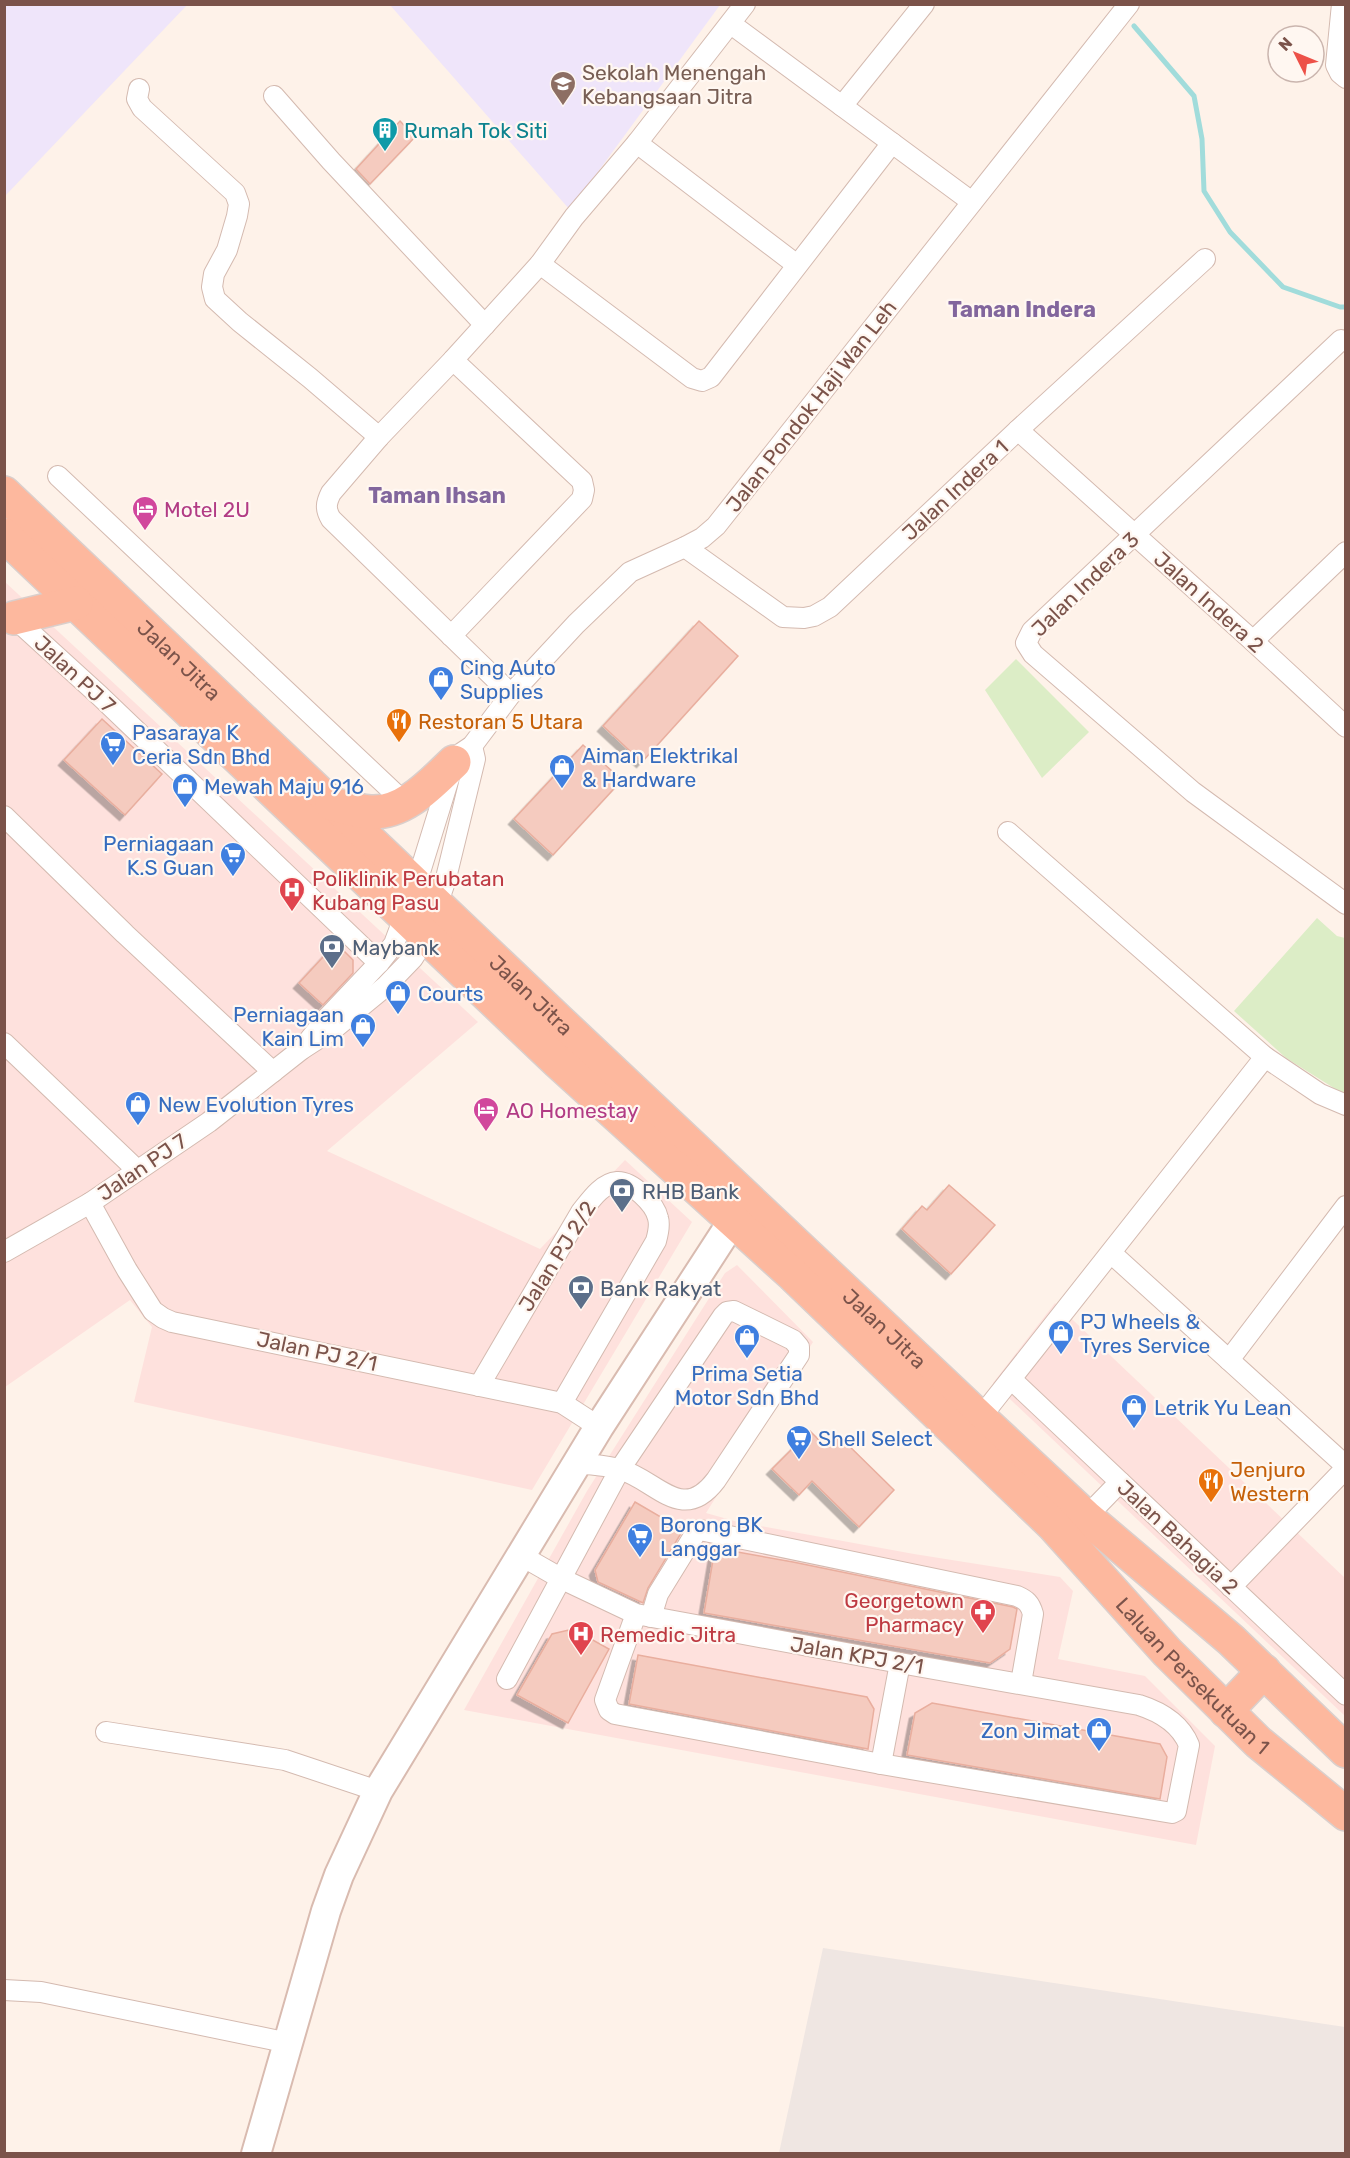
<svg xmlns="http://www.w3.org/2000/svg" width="1350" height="2158" viewBox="0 0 1350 2158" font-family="Rubik,sans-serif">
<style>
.commercial{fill:#fee1dd}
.industrial{fill:#efe6e2}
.education{fill:#efe5fa}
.green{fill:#dcedc6}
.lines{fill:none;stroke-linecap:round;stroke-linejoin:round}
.stream{stroke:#a1dcdb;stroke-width:5}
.building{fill:#f5cbbf;stroke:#e9ae9e;stroke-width:1.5;filter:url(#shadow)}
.minor-casing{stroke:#d4bab0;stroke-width:22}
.secondary-casing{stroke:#d9bbb0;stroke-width:32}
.trunk-casing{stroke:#dacfcc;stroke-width:36}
.minor{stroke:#fff;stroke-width:20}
.secondary{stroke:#fff;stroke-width:28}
.trunk{stroke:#fdb89e;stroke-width:33}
.labels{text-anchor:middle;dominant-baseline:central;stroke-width:4.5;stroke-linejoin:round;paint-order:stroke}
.education-label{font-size:21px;fill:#785e54;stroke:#fff7f1;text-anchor:start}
.culture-label{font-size:21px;fill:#0d838f;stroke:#fff7f1;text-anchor:start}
.street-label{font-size:21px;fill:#7b534a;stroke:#fff7f1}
.hotel-label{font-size:21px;fill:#b23c85;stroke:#fff7f1;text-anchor:start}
.shop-label{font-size:21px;fill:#366cbe;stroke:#fff7f1;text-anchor:start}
.food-label{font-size:21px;fill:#c56008;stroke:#fff7f1;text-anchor:start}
.health-label{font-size:21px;fill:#be3a42;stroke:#fff7f1;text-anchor:start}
.service-label{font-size:21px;fill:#4e5e75;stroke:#fff7f1;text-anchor:start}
.neighbourhood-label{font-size:22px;font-weight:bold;fill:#82669d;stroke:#fff7f1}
</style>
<defs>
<filter id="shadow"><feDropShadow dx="-5.5" dy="5.5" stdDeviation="0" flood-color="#0004"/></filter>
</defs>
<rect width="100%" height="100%" fill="#fef2e9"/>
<g class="commercial">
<polygon points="4,581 478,1022 327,1151 540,1249 625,1160 692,1222 532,1490 134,1402 152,1327 130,1300 5,1387"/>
<polygon points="737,1265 813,1342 706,1513 738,1522 914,1554 1060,1577 1073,1591 1058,1659 1145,1676 1215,1746 1196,1845 464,1710 587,1491 725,1273"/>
<polygon points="1055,1303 1345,1578 1345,1716 993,1383"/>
</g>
<polygon class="industrial" points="823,1948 1345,2027 1345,2153 779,2153"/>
<g class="education">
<polygon points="5,4 187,5 5,196 4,5"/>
<polygon points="390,5 720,5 570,210"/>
</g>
<g class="green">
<polygon points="1016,659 1089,732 1042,778 985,690"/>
<polygon points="1317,918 1337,936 1345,938 1345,1095 1286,1058 1234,1011"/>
</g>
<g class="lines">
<polyline class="stream" points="1134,26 1194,96 1202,139 1204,191 1230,232 1283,287 1340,307 1346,307"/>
</g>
<g class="building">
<polygon points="400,121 415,137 370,184 356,169"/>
<polygon points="699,621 738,656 642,762 603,726"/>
<polygon points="102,719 162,774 125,815 64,760"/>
<polygon points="583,745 622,780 553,855 514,819"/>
<polygon points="336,943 353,960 353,973 323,1005 299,983"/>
<polygon points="949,1185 995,1225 951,1274 902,1229 922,1206 927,1210"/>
<polygon points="810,1431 826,1447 838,1435 894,1490 859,1527 812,1481 799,1495 772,1469"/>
<polygon points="635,1502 683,1530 648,1588 643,1603 598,1582 595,1570"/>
<polygon points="715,1548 793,1562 1013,1607 1017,1609 1010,1649 990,1663 704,1613"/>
<polygon points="573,1629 609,1649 568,1723 517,1695 552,1634"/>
<polygon points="638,1655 867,1697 874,1709 868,1749 629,1704"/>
<polygon points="932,1703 1160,1744 1167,1757 1160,1799 907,1755 915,1713"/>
</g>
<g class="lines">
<defs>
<g id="minor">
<polyline points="1342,4 1336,65 1340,73 1346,78"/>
<polyline points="731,24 972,202"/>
<polyline points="139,89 137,99 142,108 235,193 239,204 237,216 227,250 214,274 212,287 215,299 240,322 310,378 379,437"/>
<polyline points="274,96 331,161 485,325"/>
<polyline points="842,106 924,4"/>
<polyline points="637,143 797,265"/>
<polyline points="540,264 692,378 702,381 711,377 892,143"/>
<polyline points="1341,340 1032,631 1026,643 1033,654 1193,792 1346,904"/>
<polyline points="1018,430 1253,641 1346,727"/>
<polyline points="58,476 405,803"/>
<polyline points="685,547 783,617 804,618 814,616 830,607 1018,430 1205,259"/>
<polyline points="11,615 100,696 379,963"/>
<polyline points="451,636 582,499 584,490 582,481 453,360"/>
<polyline points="1253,641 1346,552"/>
<path d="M511 694 331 519C325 509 326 503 331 493L379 437 453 360 540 264 574 217 637 143 745 4"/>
<polyline points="4,816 125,934 273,1072"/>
<polyline points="1008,832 1265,1057 1320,1094 1346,1105"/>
<polyline points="4,1043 137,1170"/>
<polyline points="302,1049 326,1019 379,963 394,944 416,885 454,762 460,754 472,746 511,694 576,624 630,572 685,547 702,538 716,526 1129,4"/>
<polyline points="90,1203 127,1270 153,1311 163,1318 172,1322 562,1403 599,1427"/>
<polyline points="4,1252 90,1203 209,1122 302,1049 336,1027 386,986 413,958 426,937 445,882 475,759 472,746"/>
<polyline points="1111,1253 1346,1466"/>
<polyline points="1229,1360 1346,1206"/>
<polyline points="1011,1379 1346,1695"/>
<path d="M479 1386 581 1212C590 1201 602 1183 617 1182 632 1181 655 1204 658 1218 660 1225 658 1234 656 1241L562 1403"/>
<polyline points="980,1418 1265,1057"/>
<polyline points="1086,1517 1120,1482"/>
<path d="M520 1555 562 1579 636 1614 900 1663 1139 1705C1161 1712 1180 1723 1189 1745L1176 1811 1172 1813 881 1764 615 1714 609 1710 605 1700 636 1614"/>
<polyline points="1231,1587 1346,1468"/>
<path d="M651 1617 658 1594 695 1534 700 1530 1017 1596C1026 1600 1030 1603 1033 1614L1021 1683"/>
<path d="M507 1679 620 1469 723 1316 727 1312 734 1311 793 1340 799 1347V1355L716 1480C682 1525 657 1480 619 1469 606 1465 591 1465 578 1463"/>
<polyline points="106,1732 285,1760 378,1791"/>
<polyline points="881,1764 900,1663"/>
<polyline points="4,1990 41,1992 289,2043"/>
</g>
<polyline id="secondary" points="256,2154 326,1911 339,1875 378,1791 599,1427 734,1219"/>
<g id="trunk">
<path id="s1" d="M4 493 558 1020 980 1418 1086 1517 1231 1640 1346 1751"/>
<path id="s2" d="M4 535 558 1062 793 1275 1053 1525 1167 1652 1258 1742 1346 1814"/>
<polyline points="14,618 76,603"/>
<path d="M332 804C345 807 357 811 370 812 404 814 431 784 454 762"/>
<polyline points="1226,1711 1264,1671"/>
</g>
</defs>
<use href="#minor" class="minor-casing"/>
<use href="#secondary" class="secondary-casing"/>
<use href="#trunk" class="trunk-casing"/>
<use href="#minor" class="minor"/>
<use href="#secondary" class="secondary"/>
<use href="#trunk" class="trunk"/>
</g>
<defs>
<symbol id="school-pin" viewBox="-11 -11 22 30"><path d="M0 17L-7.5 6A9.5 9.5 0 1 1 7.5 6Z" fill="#8d6e63" stroke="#fff7f1"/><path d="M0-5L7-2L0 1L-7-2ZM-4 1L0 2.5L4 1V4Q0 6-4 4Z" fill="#fff"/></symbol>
<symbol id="building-pin" viewBox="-11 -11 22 30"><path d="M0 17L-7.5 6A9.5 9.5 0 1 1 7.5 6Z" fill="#0f9aa8" stroke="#fff7f1"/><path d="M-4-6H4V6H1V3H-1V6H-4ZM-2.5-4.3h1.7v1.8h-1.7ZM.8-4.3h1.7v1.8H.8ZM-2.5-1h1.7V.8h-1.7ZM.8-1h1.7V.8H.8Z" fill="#fff"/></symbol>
<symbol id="hotel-pin" viewBox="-11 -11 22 30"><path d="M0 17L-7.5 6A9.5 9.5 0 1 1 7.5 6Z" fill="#d1479c" stroke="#fff7f1"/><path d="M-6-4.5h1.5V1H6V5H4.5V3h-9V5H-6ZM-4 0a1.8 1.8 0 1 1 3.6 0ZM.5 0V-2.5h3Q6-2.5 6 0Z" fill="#fff"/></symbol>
<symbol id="shop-pin" viewBox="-11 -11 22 30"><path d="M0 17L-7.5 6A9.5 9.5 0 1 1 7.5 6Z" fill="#3f7fe0" stroke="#fff7f1"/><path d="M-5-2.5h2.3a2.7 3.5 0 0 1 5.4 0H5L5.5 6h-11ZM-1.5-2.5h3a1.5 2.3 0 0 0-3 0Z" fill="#fff"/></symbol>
<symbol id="restaurant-pin" viewBox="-11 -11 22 30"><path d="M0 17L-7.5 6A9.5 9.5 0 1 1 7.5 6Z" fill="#e8710a" stroke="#fff7f1"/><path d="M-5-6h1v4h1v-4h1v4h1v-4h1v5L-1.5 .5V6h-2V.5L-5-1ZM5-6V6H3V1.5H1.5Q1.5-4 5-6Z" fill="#fff"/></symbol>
<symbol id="supermarket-pin" viewBox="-11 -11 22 30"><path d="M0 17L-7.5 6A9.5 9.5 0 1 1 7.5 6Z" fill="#3f7fe0" stroke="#fff7f1"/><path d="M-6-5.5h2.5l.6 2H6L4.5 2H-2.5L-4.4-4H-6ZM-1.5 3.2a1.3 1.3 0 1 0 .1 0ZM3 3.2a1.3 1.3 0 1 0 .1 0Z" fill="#fff"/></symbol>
<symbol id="hospital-pin" viewBox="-11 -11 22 30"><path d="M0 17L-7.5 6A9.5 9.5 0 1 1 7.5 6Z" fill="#e0444e" stroke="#fff7f1"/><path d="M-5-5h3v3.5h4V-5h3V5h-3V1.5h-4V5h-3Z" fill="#fff"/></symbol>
<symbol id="bank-pin" viewBox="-11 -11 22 30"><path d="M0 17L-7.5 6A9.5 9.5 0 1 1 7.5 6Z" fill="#5c6f8a" stroke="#fff7f1"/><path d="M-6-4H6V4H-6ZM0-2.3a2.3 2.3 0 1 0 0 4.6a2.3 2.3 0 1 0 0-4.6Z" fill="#fff"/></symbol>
<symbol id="pharmacy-pin" viewBox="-11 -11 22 30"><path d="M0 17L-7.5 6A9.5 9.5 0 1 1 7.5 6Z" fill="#e0444e" stroke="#fff7f1"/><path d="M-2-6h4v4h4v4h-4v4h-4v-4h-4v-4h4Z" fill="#fff"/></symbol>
</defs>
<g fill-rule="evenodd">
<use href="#school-pin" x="548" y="69" width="30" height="40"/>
<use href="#building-pin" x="370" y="115" width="30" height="40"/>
<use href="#hotel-pin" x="130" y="494" width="30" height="40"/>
<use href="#shop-pin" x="426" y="664" width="30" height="40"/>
<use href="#restaurant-pin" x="384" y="706" width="30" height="40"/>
<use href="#supermarket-pin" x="98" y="729" width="30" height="40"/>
<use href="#shop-pin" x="547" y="752" width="30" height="40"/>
<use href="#shop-pin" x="170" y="771" width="30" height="40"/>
<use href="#supermarket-pin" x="218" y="840" width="30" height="40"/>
<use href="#hospital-pin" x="277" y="875" width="30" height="40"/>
<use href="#bank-pin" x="317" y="932" width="30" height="40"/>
<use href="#shop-pin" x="383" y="978" width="30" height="40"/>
<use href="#shop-pin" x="348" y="1011" width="30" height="40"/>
<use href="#shop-pin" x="123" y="1089" width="30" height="40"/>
<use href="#hotel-pin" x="471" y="1095" width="30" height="40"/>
<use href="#bank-pin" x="607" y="1176" width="30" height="40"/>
<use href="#bank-pin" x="566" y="1273" width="30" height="40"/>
<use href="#shop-pin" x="1046" y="1318" width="30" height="40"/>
<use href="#shop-pin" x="732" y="1322" width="30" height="40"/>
<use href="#shop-pin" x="1119" y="1392" width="30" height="40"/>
<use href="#supermarket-pin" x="784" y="1423" width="30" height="40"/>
<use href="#restaurant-pin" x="1196" y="1466" width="30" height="40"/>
<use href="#supermarket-pin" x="625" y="1521" width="30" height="40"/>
<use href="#pharmacy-pin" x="968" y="1597" width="30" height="40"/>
<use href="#hospital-pin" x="566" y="1619" width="30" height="40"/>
<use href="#shop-pin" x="1084" y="1715" width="30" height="40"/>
</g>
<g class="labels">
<g class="education-label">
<text x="582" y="72">Sekolah Menengah<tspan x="582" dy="24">Kebangsaan Jitra</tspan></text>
</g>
<g class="culture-label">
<text x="404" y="130">Rumah Tok Siti</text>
</g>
<g class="street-label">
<text transform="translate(811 406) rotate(-52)">Jalan Pondok Haji Wan Leh</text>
<text transform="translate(955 490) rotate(-43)">Jalan Indera 1</text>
<text transform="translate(1085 584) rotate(-44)">Jalan Indera 3</text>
<text transform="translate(1209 602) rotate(42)">Jalan Indera 2</text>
<text stroke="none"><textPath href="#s1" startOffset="242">Jalan Jitra</textPath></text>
<text transform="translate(75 674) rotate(43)">Jalan PJ 7</text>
<text stroke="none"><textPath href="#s1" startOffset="728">Jalan Jitra</textPath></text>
<text transform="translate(142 1167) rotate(-34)">Jalan PJ 7</text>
<text transform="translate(557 1256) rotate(-58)">Jalan PJ 2/2</text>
<text stroke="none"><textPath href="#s1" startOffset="1214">Jalan Jitra</textPath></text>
<text transform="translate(317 1351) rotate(12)">Jalan PJ 2/1</text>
<text transform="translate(1178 1537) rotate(43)">Jalan Bahagia 2</text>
<text transform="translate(857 1655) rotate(10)">Jalan KPJ 2/1</text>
<text stroke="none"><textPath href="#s2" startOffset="1648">Laluan Persekutuan 1</textPath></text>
</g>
<g class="hotel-label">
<text x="164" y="509">Motel 2U</text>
<text x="506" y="1110">AO Homestay</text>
</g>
<g class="shop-label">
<text x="460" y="667">Cing Auto<tspan x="460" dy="24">Supplies</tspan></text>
<text x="132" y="732">Pasaraya K<tspan x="132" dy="24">Ceria Sdn Bhd</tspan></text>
<text x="582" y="755">Aiman Elektrikal<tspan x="582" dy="24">&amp; Hardware</tspan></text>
<text x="204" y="786">Mewah Maju 916</text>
<text x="214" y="843" text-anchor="end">Perniagaan<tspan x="214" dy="24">K.S Guan</tspan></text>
<text x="418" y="993">Courts</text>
<text x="344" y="1014" text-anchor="end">Perniagaan<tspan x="344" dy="24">Kain Lim</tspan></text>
<text x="158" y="1104">New Evolution Tyres</text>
<text x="1080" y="1321">PJ Wheels &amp;<tspan x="1080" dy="24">Tyres Service</tspan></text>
<text x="747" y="1373" text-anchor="middle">Prima Setia<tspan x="747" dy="24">Motor Sdn Bhd</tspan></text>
<text x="1154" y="1407">Letrik Yu Lean</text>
<text x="818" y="1438">Shell Select</text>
<text x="660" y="1524">Borong BK<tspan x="660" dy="24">Langgar</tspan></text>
<text x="1080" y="1730" text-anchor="end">Zon Jimat</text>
</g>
<g class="food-label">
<text x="418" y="721">Restoran 5 Utara</text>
<text x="1230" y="1469">Jenjuro<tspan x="1230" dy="24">Western</tspan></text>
</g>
<g class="health-label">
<text x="312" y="878">Poliklinik Perubatan<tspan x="312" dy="24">Kubang Pasu</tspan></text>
<text x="964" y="1600" text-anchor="end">Georgetown<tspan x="964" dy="24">Pharmacy</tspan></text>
<text x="600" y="1634">Remedic Jitra</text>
</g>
<g class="service-label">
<text x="352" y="947">Maybank</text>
<text x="642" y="1191">RHB Bank</text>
<text x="600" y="1288">Bank Rakyat</text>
</g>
<g class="neighbourhood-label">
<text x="1022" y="309">Taman Indera</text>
<text x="437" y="495">Taman Ihsan</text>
</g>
</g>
<rect width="1350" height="2158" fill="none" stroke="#7b534a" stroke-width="12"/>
<g transform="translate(1296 54) rotate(313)"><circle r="28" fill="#fff7f1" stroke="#cab5ae" stroke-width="1.5"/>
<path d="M0-4.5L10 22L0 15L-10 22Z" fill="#ed5148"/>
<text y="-9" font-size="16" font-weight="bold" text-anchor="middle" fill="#7b534a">N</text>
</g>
</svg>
